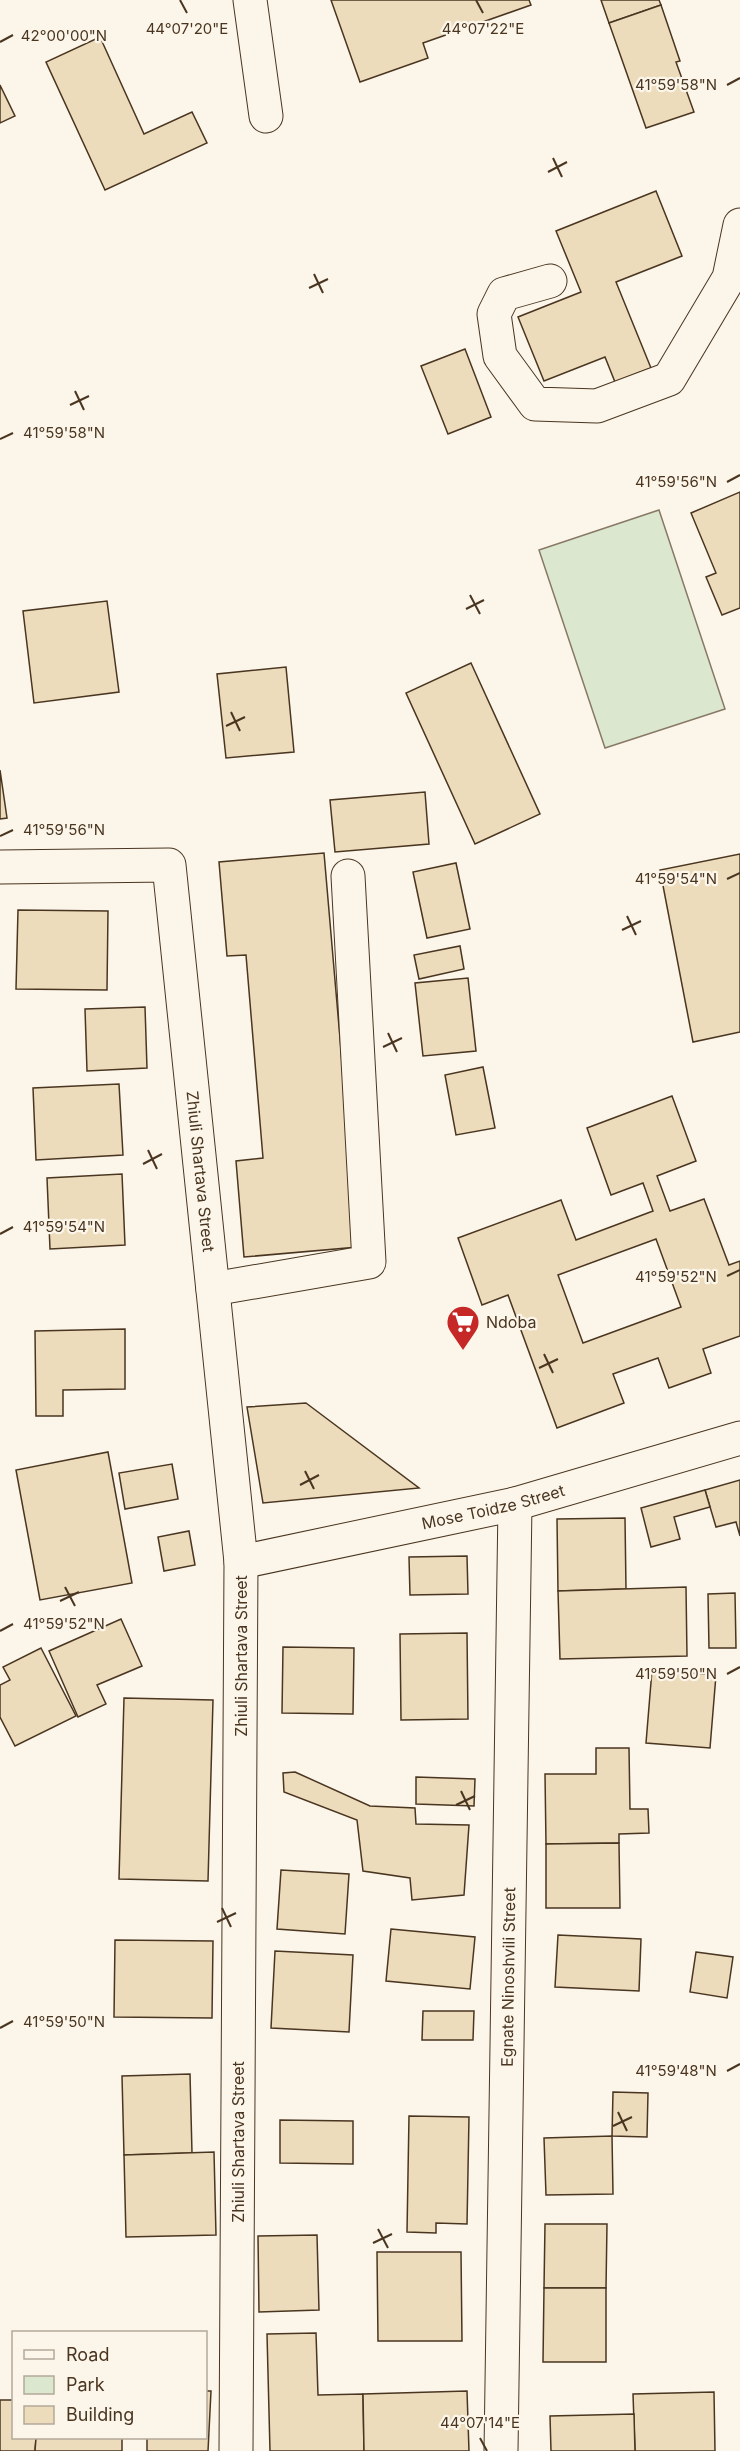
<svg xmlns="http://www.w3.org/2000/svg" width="740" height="2451" viewBox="0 0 740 2451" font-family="Inter,sans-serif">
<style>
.green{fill:#dce7d0;stroke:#887966;stroke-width:1.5}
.building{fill:#ecdcbc;stroke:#4a3520;stroke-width:1.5;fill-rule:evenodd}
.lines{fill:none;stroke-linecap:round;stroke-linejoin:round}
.minor-casing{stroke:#4a3520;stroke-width:35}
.minor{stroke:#fbf6e9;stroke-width:33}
.ticks{fill:none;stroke:#4a3520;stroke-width:2}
.labels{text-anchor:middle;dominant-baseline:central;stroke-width:4.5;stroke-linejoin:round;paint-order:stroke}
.street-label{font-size:16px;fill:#4a3520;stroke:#fbf6e9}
.poi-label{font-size:16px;fill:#4a3520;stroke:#fbf6e9;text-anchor:start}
.ticks-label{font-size:15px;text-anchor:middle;fill:#4a3520;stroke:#fbf6e9;stroke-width:4.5;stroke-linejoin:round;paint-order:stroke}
</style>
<rect width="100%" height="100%" fill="#fbf6e9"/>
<polygon class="green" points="659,510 725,709 605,748 539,550"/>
<g class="building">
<polygon points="331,0 529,0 531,5 423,43 428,58 360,82"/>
<polygon points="601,0 659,0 661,5 609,23"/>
<polygon points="661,5 680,61 676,62 694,112 646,128 609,23"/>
<polygon points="100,37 144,134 192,112 207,143 105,190 46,62"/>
<polygon points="0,85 15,116 0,123"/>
<polygon points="656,191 682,256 616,282 651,368 615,382 605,357 544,381 518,317 581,292 556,231"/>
<polygon points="465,349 491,417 448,434 421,366"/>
<polygon points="740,492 740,608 722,615 706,577 716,573 691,513"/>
<polygon points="107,601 119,692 34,703 23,611"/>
<polygon points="471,663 540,814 475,844 406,693"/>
<polygon points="286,667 294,752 226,758 217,674"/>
<polygon points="0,770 7,818 0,819"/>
<polygon points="425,792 429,844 335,852 330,800"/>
<polygon points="324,853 358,1247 244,1257 236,1161 263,1158 246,955 227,956 219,862"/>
<polygon points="740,854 740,1032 693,1042 660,870"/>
<polygon points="456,863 470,929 427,938 413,872"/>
<polygon points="18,910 108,911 107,990 16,989"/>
<polygon points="460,946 464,969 419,979 414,955"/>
<polygon points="468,978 476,1051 423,1056 415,983"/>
<polygon points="145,1007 147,1068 87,1071 85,1009"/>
<polygon points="483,1067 495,1128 456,1135 445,1075"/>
<polygon points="119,1084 123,1155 36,1160 33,1088"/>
<path d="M672 1096 696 1161 657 1176 670 1211 704 1199 729 1265 740 1261V1336L703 1349 711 1373 669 1388 658 1358 613 1374 624 1403 557 1428 508 1295 482 1305 458 1238 561 1200 576 1240 653 1211 643 1183 611 1195 587 1128ZM656 1239 681 1307 583 1343 558 1275Z"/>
<polygon points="122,1174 125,1245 50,1249 47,1178"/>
<polygon points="125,1329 125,1389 63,1390 63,1416 36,1416 35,1331"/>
<polygon points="306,1403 419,1488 263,1503 247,1407"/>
<polygon points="108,1452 132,1583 40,1600 16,1470"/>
<polygon points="172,1464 178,1499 125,1509 119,1473"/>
<polygon points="740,1480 740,1536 736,1522 716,1527 705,1490"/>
<polygon points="705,1490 710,1507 674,1517 680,1539 651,1547 641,1508"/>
<polygon points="625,1518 626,1589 558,1591 557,1519"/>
<polygon points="189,1531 195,1565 164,1571 158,1537"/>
<polygon points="467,1556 468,1594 410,1595 409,1557"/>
<polygon points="686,1587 687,1656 560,1659 558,1591"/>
<polygon points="735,1593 736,1648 709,1648 708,1594"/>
<polygon points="121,1619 142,1666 97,1685 106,1704 78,1717 49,1651"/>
<polygon points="467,1633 468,1719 401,1720 400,1634"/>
<polygon points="283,1647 354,1648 353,1714 282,1713"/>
<polygon points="41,1648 76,1716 15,1746 0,1717 0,1685 10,1680 3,1667"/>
<polygon points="652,1670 716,1675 710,1748 646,1743"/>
<polygon points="124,1698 213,1700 208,1881 119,1879"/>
<polygon points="596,1748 629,1748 630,1809 648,1809 649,1833 619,1834 619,1843 546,1844 545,1774 596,1774"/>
<polygon points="295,1772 370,1806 415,1808 416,1824 469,1825 464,1895 412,1900 410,1878 363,1871 357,1820 284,1792 283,1773"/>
<polygon points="416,1777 475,1779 474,1806 416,1804"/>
<polygon points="619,1843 620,1908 546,1908 546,1844"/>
<polygon points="281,1870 349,1874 345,1934 277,1929"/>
<polygon points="391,1929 475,1937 470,1989 386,1981"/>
<polygon points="558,1935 641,1939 639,1991 555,1987"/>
<polygon points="115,1940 213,1941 212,2018 114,2017"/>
<polygon points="275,1951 353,1955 349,2032 271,2028"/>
<polygon points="696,1952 733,1957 727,1998 690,1992"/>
<polygon points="423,2011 474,2011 473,2040 422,2040"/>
<polygon points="190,2074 192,2153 124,2155 122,2076"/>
<polygon points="613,2092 648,2093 647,2137 612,2136"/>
<polygon points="409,2116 469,2117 467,2224 436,2223 436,2233 407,2232"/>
<polygon points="280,2120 353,2121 353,2164 280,2163"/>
<polygon points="612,2136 613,2194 546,2195 544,2138"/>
<polygon points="214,2152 216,2235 126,2237 124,2155"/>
<polygon points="545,2224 607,2224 606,2288 544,2288"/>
<polygon points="317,2235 319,2310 259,2312 258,2236"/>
<polygon points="377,2252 461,2252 462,2341 378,2341"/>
<polygon points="544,2288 606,2288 606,2362 543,2362"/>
<polygon points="316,2333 318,2395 363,2394 364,2451 270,2451 267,2334"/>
<polygon points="206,2391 211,2391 208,2451 147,2451 147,2438 206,2438"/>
<polygon points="467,2391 469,2451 364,2451 363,2394"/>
<polygon points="714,2392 715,2451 635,2451 633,2394"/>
<polygon points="0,2400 14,2400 14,2438 36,2438 35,2451 0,2451"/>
<polygon points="634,2414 635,2451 551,2451 550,2416"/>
<polygon points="36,2438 122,2438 122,2451 35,2451"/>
</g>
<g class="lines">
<defs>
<g id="minor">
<polyline points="250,0 266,116"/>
<polyline points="550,281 504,294 494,314 500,356 535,404 597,406 669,379 729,278 740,225"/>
<path id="s1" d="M0 867 169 865 241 1562 236 2451"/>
<polyline points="213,1289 369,1262 348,876"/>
<path id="s2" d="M241 1562 515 1504 740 1438"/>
<path id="s3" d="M501 2451 515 1504"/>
</g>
</defs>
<use href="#minor" class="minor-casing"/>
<use href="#minor" class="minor"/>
</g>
<path class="ticks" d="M180 0 187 13M476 0 483 13M0 42 13 35M727 85 740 78M553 158 562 177M548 172 567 162M314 274 323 293M309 288 328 279M75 391 84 410M70 405 89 396M0 439 13 433M727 482 740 475M470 595 480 614M466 609 484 600M231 712 240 731M226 726 245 717M0 836 13 830M727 879 740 873M627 916 636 935M622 930 641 921M388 1033 397 1052M383 1047 402 1038M148 1150 157 1169M143 1164 162 1154M0 1234 13 1227M727 1276 740 1270M544 1354 553 1373M539 1368 558 1359M305 1471 314 1489M300 1485 319 1475M65 1587 75 1606M60 1601 79 1592M0 1631 13 1624M727 1674 740 1667M461 1791 470 1810M456 1805 475 1796M222 1908 231 1927M217 1922 236 1913M0 2028 13 2021M727 2071 740 2064M618 2112 627 2131M613 2126 632 2117M378 2229 388 2248M373 2243 392 2234M480 2438 487 2451"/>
<defs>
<symbol id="supermarket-pin" viewBox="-11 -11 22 30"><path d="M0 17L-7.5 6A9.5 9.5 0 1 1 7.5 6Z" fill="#c62828" stroke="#fbf6e9"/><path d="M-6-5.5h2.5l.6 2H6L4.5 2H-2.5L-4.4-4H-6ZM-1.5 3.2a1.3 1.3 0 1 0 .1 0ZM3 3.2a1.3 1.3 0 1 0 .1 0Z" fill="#fff"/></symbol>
</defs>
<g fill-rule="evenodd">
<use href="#supermarket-pin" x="444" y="1303" width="38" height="52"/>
</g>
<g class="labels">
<g class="street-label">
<text stroke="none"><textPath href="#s1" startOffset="477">Zhiuli Shartava Street</textPath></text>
<text stroke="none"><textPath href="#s2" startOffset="258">Mose Toidze Street</textPath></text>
<text transform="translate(241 1656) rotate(-90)">Zhiuli Shartava Street</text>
<text stroke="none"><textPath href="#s3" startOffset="474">Egnate Ninoshvili Street</textPath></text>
<text transform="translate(238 2142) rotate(-90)">Zhiuli Shartava Street</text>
</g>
<g class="poi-label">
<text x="486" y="1322">Ndoba</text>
</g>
</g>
<g class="ticks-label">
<text x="187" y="34">44°07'20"E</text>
<text x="483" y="34">44°07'22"E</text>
<text x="64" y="41">42°00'00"N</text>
<text x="676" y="90">41°59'58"N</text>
<text x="64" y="438">41°59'58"N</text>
<text x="676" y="487">41°59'56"N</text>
<text x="64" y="835">41°59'56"N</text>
<text x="676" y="884">41°59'54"N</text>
<text x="64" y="1232">41°59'54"N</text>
<text x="676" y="1282">41°59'52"N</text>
<text x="64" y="1629">41°59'52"N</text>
<text x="676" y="1679">41°59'50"N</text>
<text x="64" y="2027">41°59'50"N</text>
<text x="676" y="2076">41°59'48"N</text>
<text x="480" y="2428">44°07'14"E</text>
</g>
<rect x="12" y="2331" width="195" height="108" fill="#fbf6e9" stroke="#b4a999" stroke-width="1.5"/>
<rect x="24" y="2350" width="30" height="9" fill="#fbf6e9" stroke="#b4a999" stroke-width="1.5"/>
<text x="66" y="2361" font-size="18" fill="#4a3520">Road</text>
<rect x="24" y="2376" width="30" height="18" fill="#dce7d0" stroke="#b4a999" stroke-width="1.5"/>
<text x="66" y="2391" font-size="18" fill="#4a3520">Park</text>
<rect x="24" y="2406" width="30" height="18" fill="#ecdcbc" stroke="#b4a999" stroke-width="1.5"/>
<text x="66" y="2421" font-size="18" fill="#4a3520">Building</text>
</svg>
